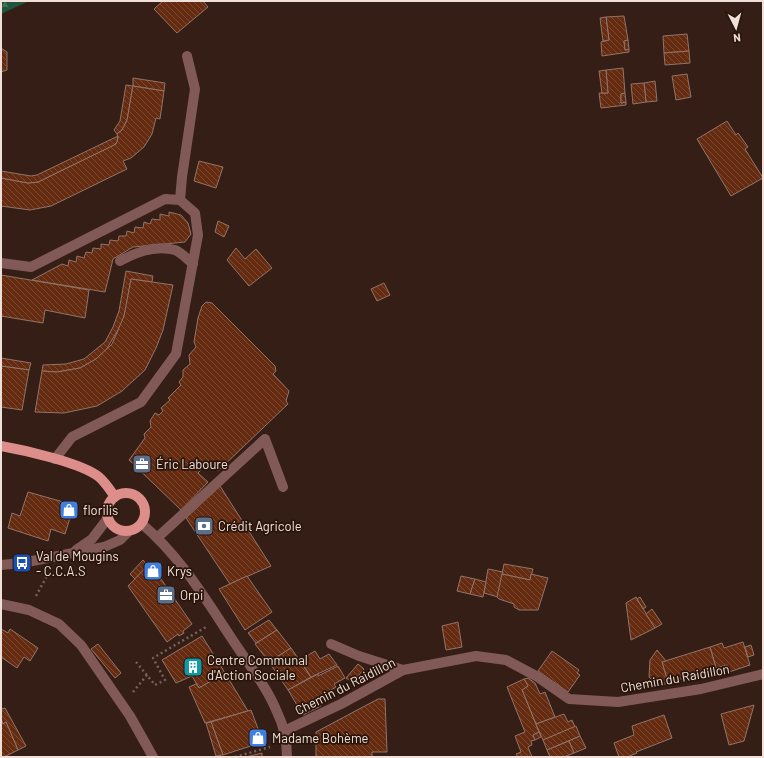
<svg xmlns="http://www.w3.org/2000/svg" width="764" height="758" viewBox="0 0 764 758" font-family="Barlow,sans-serif">
<style>
.forest{fill:url(#forest-firs)}
.building{fill:url(#building-back-hatch);stroke:#917469}
.lines{fill:none;stroke-linecap:round;stroke-linejoin:round}
.path{stroke:#766159;stroke-width:2.5;stroke-dasharray:2 3;stroke-linecap:butt}
.minor{stroke:#815a58;stroke-width:10}
.major{stroke:#dd8e8a;stroke-width:10}
.labels{text-anchor:middle;dominant-baseline:central;stroke-width:3.5;stroke-linejoin:round;paint-order:stroke}
.poi-label{font-size:13px;fill:#f0e0d9;stroke:#2a150b;text-anchor:start}
.street-label{font-size:13px;fill:#f0e0d9;stroke:#2a150b}
</style>
<defs>
<pattern id="forest-firs" width="22" height="20" patternUnits="userSpaceOnUse"><rect width="22" height="20" fill="#1f543d"/><path d="M5 1l3.5 6h-7zM16 11l3.5 6h-7z" fill="#406c58"/></pattern>
<pattern id="building-back-hatch" width="6" height="6" patternUnits="userSpaceOnUse"><rect width="6" height="6" fill="#652b10"/><path d="M-1 5l2 2M0 0l6 6M5-1l2 2" fill="none" stroke="#7b4932"/></pattern>
</defs>
<rect width="100%" height="100%" fill="#351e15"/>
<polygon class="forest" points="1,1 29,1 1,14"/>
<g class="building">
<polygon points="163,1 203,1 208,7 177,33 154,9"/>
<polygon points="624,16 628,40 624,41 625,50 629,49 629,52 602,56 601,42 609,40 606,17"/>
<polygon points="606,17 609,40 603,41 600,18"/>
<polygon points="687,34 689,51 664,53 663,36"/>
<polygon points="628,40 629,49 625,50 624,41"/>
<polygon points="1,48 7,52 7,70 1,72"/>
<polygon points="689,51 690,63 665,65 664,53"/>
<polygon points="623,68 625,93 621,94 621,103 626,102 626,105 601,108 599,93 608,93 606,70"/>
<polygon points="606,70 608,93 602,93 599,71"/>
<polygon points="687,74 691,97 676,100 672,76"/>
<polygon points="133,78 165,83 164,91 133,86"/>
<polygon points="655,81 657,101 646,102 644,83"/>
<polygon points="644,83 646,102 633,104 631,84"/>
<polygon points="126,85 133,86 127,120 122,130 117,134 114,130 120,121"/>
<polygon points="133,86 164,91 160,119 156,118 152,134 144,147 131,158 123,161 127,169 51,206 30,210 1,206 1,178 28,183 38,182 116,144 118,138 117,134 122,130 127,120"/>
<polygon points="625,93 626,102 621,103 621,94"/>
<polygon points="727,121 736,135 738,133 748,147 745,149 763,178 731,196 697,139"/>
<polygon points="118,136 117,142 114,145 38,182 28,183 1,178 1,171 31,176 37,175"/>
<polygon points="199,161 223,167 216,188 194,181"/>
<polygon points="169,212 181,215 188,223 191,234 185,242 133,247 113,259 105,292 32,280 62,264 68,266 69,260 76,262 77,256 84,258 86,252 92,253 93,248 101,249 101,244 109,245 110,240 118,241 119,236 126,236 127,231 134,233 135,227 143,228 144,222 150,224 152,219 160,220 160,214 169,216"/>
<polygon points="218,221 229,226 224,237 215,232"/>
<polygon points="236,248 245,259 256,249 272,268 249,286 227,260"/>
<polygon points="126,271 153,276 152,282 131,279 126,309 122,323 106,350 96,359 80,368 57,372 42,371 43,365 66,364 84,359 105,342 113,327 119,311"/>
<polygon points="1,275 89,290 85,318 45,310 43,323 1,316"/>
<polygon points="131,279 173,285 163,330 156,348 145,370 122,391 97,406 64,413 35,412 42,371 57,372 80,368 96,359 112,344 124,316"/>
<polygon points="384,283 390,295 377,301 371,289"/>
<polygon points="206,302 212,303 275,366 276,371 273,374 289,391 286,401 288,404 218,471 208,462 198,473 208,482 181,510 129,460 145,438 144,434 151,427 150,421 155,413 159,415 163,411 161,408 170,400 168,398 181,385 179,382 183,377 183,370 190,364 189,355 196,347 194,342 198,318 202,306"/>
<polygon points="1,358 31,363 29,370 1,366"/>
<polygon points="1,366 29,370 22,410 1,407"/>
<polygon points="220,486 271,566 230,584 186,518"/>
<polygon points="28,492 74,505 65,534 51,529 48,541 8,528 12,513 20,516"/>
<polygon points="143,560 148,566 135,579 130,574"/>
<polygon points="150,563 192,624 183,631 184,633 179,636 178,634 167,642 128,586"/>
<polygon points="504,564 533,569 530,580 502,574"/>
<polygon points="488,569 503,572 498,597 484,593"/>
<polygon points="502,574 530,580 531,574 548,578 538,610 519,610 514,607 514,604 499,599 497,597"/>
<polygon points="247,576 272,612 245,630 219,589"/>
<polygon points="461,576 475,579 470,594 457,591"/>
<polygon points="475,579 486,582 483,597 470,594"/>
<polygon points="636,597 655,628 631,640 626,603"/>
<polygon points="640,597 646,607 643,609 637,599"/>
<polygon points="652,609 662,624 655,628 646,614"/>
<polygon points="269,620 277,630 256,643 248,633"/>
<polygon points="458,622 462,647 446,650 442,626"/>
<polygon points="1,629 8,633 10,629 38,648 30,661 24,657 17,668 1,657"/>
<polygon points="277,630 291,648 269,662 255,644"/>
<polygon points="202,636 225,673 199,688 192,676 176,683 162,660"/>
<polygon points="743,642 750,665 729,672 727,665 716,668 710,647 722,643 724,648"/>
<polygon points="98,644 121,673 115,678 91,649"/>
<polygon points="751,645 754,655 748,657 745,647"/>
<polygon points="710,647 716,668 668,683 662,662"/>
<polygon points="291,648 311,677 288,690 269,662"/>
<polygon points="657,650 666,661 662,662 668,683 659,686 649,677 650,660"/>
<polygon points="315,651 320,659 329,654 337,665 311,677 300,660"/>
<polygon points="552,651 579,670 577,673 580,675 568,692 538,671"/>
<polygon points="358,664 364,669 353,682 346,678"/>
<polygon points="338,666 345,678 334,684 336,687 326,693 328,696 319,701 321,706 303,715 288,690 318,674 318,676"/>
<polygon points="225,673 248,711 205,723 189,687 196,684 199,688"/>
<polygon points="528,678 535,683 540,694 545,692 555,717 536,724 522,690 528,686 524,679"/>
<polygon points="524,679 528,686 522,690 539,732 533,735 535,740 531,741 532,745 528,747 532,757 518,757 516,754 521,752 515,736 525,732 507,687"/>
<polygon points="378,699 385,699 387,752 372,752 372,757 316,757 316,732"/>
<polygon points="754,705 744,741 729,745 721,714"/>
<polygon points="5,708 26,746 18,750 6,722 3,724 1,719 1,709"/>
<polygon points="251,710 263,742 223,755 211,722"/>
<polygon points="564,714 568,722 572,720 575,727 543,740 536,724"/>
<polygon points="664,715 672,738 636,752 637,753 627,757 619,757 614,743 634,735 632,726"/>
<polygon points="1,719 3,724 6,722 18,750 4,757 1,757"/>
<polygon points="211,722 223,755 222,755 216,756 206,723"/>
<polygon points="576,726 580,736 547,750 543,740"/>
<polygon points="539,732 541,737 535,740 533,735"/>
<polygon points="580,736 586,748 574,753 569,741"/>
<polygon points="569,741 574,753 564,757 550,757 547,750"/>
<polygon points="262,753 262,757 246,757"/>
</g>
<g class="lines">
<g class="path">
<polyline points="36,596 48,574"/>
<polyline points="136,662 155,685 165,680 153,658 206,627"/>
<polyline points="133,692 147,675"/>
<polyline points="235,757 270,747"/>
</g>
<g class="minor">
<polyline points="180,200 182,177 195,89 187,56"/>
<path d="M120 261C136 252 157 245 175 250 181 252 188 260 193 264"/>
<polyline points="1,263 31,267 165,199 180,200 195,213 198,235 176,354 141,402 72,437 55,459"/>
<path d="M142 524C181 557 206 600 234 642 249 665 267 687 277 712 284 726 287 742 287 757"/>
<polyline points="158,537 265,439 283,487"/>
<polyline points="76,550 92,539 108,518"/>
<polyline points="1,565 22,563 104,547 120,540 128,532"/>
<polyline points="1,604 29,610 59,624 81,645 130,716 153,757"/>
<polyline points="331,644 359,656 403,670"/>
<polyline points="284,731 341,704 403,670 476,656 506,660 536,676 569,699 618,702 701,689 763,674"/>
</g>
<g class="major">
<path d="M1 446C24 450 82 463 99 477 106 483 110 490 115 497"/>
<circle cx="126" cy="512" r="19"/>
</g>
</g>
<defs>
<symbol id="office-square" viewBox="-11 -11 22 22"><rect x="-9" y="-9" width="18" height="18" rx="4" fill="#5c6f8a" stroke="#2a150b"/><path d="M-6-3h4V-5.5h4V-3h4V5H-6ZM-1-4.5V-3h2v-1.5ZM-6 0V1H6V0Z" fill="#fff"/></symbol>
<symbol id="shop-square" viewBox="-11 -11 22 22"><rect x="-9" y="-9" width="18" height="18" rx="4" fill="#3f7fe0" stroke="#2a150b"/><path d="M-5-2.5h2.3a2.7 3.5 0 0 1 5.4 0H5L5.5 6h-11ZM-1.5-2.5h3a1.5 2.3 0 0 0-3 0Z" fill="#fff"/></symbol>
<symbol id="bank-square" viewBox="-11 -11 22 22"><rect x="-9" y="-9" width="18" height="18" rx="4" fill="#5c6f8a" stroke="#2a150b"/><path d="M-6-4H6V4H-6ZM0-2.3a2.3 2.3 0 1 0 0 4.6a2.3 2.3 0 1 0 0-4.6Z" fill="#fff"/></symbol>
<symbol id="bus-square" viewBox="-11 -11 22 22"><rect x="-9" y="-9" width="18" height="18" rx="4" fill="#1a4fb4" stroke="#2a150b"/><path d="M-5-6H5V4H4V6H2V4H-2V6H-4V4H-5ZM-3.5-4V0h7V-4ZM-3.5 1.2v1.5H-2V1.2ZM2 1.2v1.5H3.5V1.2Z" fill="#fff"/></symbol>
<symbol id="building-square" viewBox="-11 -11 22 22"><rect x="-9" y="-9" width="18" height="18" rx="4" fill="#0f9aa8" stroke="#2a150b"/><path d="M-4-6H4V6H1V3H-1V6H-4ZM-2.5-4.3h1.7v1.8h-1.7ZM.8-4.3h1.7v1.8H.8ZM-2.5-1h1.7V.8h-1.7ZM.8-1h1.7V.8H.8Z" fill="#fff"/></symbol>
</defs>
<g fill-rule="evenodd">
<use href="#office-square" x="131" y="453" width="22" height="22"/>
<use href="#shop-square" x="58" y="499" width="22" height="22"/>
<use href="#bank-square" x="193" y="515" width="22" height="22"/>
<use href="#bus-square" x="11" y="552" width="22" height="22"/>
<use href="#shop-square" x="142" y="560" width="22" height="22"/>
<use href="#office-square" x="155" y="584" width="22" height="22"/>
<use href="#building-square" x="182" y="656" width="22" height="22"/>
<use href="#shop-square" x="247" y="727" width="22" height="22"/>
</g>
<g class="labels">
<g class="poi-label">
<text x="156" y="464">Éric Laboure</text>
<text x="83" y="510">florilis</text>
<text x="218" y="526">Crédit Agricole</text>
<text x="36" y="556">Val de Mougins<tspan x="36" dy="15">- C.C.A.S</tspan></text>
<text x="167" y="571">Krys</text>
<text x="180" y="595">Orpi</text>
<text x="207" y="660">Centre Communal<tspan x="207" dy="15">d'Action Sociale</tspan></text>
<text x="272" y="738">Madame Bohème</text>
</g>
<g class="street-label">
<text transform="translate(675 678) rotate(-10)">Chemin du Raidillon</text>
<text transform="translate(345 686) rotate(-27)">Chemin du Raidillon</text>
</g>
</g>
<rect width="764" height="758" fill="none" stroke="#f0e0d9" stroke-width="4"/>
<g transform="translate(736 28) rotate(174)" stroke="#2a150b" stroke-width="3" paint-order="stroke">
<path d="M0-3L7 15L0 10L-7 15Z" fill="#f0e0d9"/>
<text y="-6" font-size="11" font-weight="bold" text-anchor="middle" fill="#f0e0d9">N</text>
</g>
</svg>
